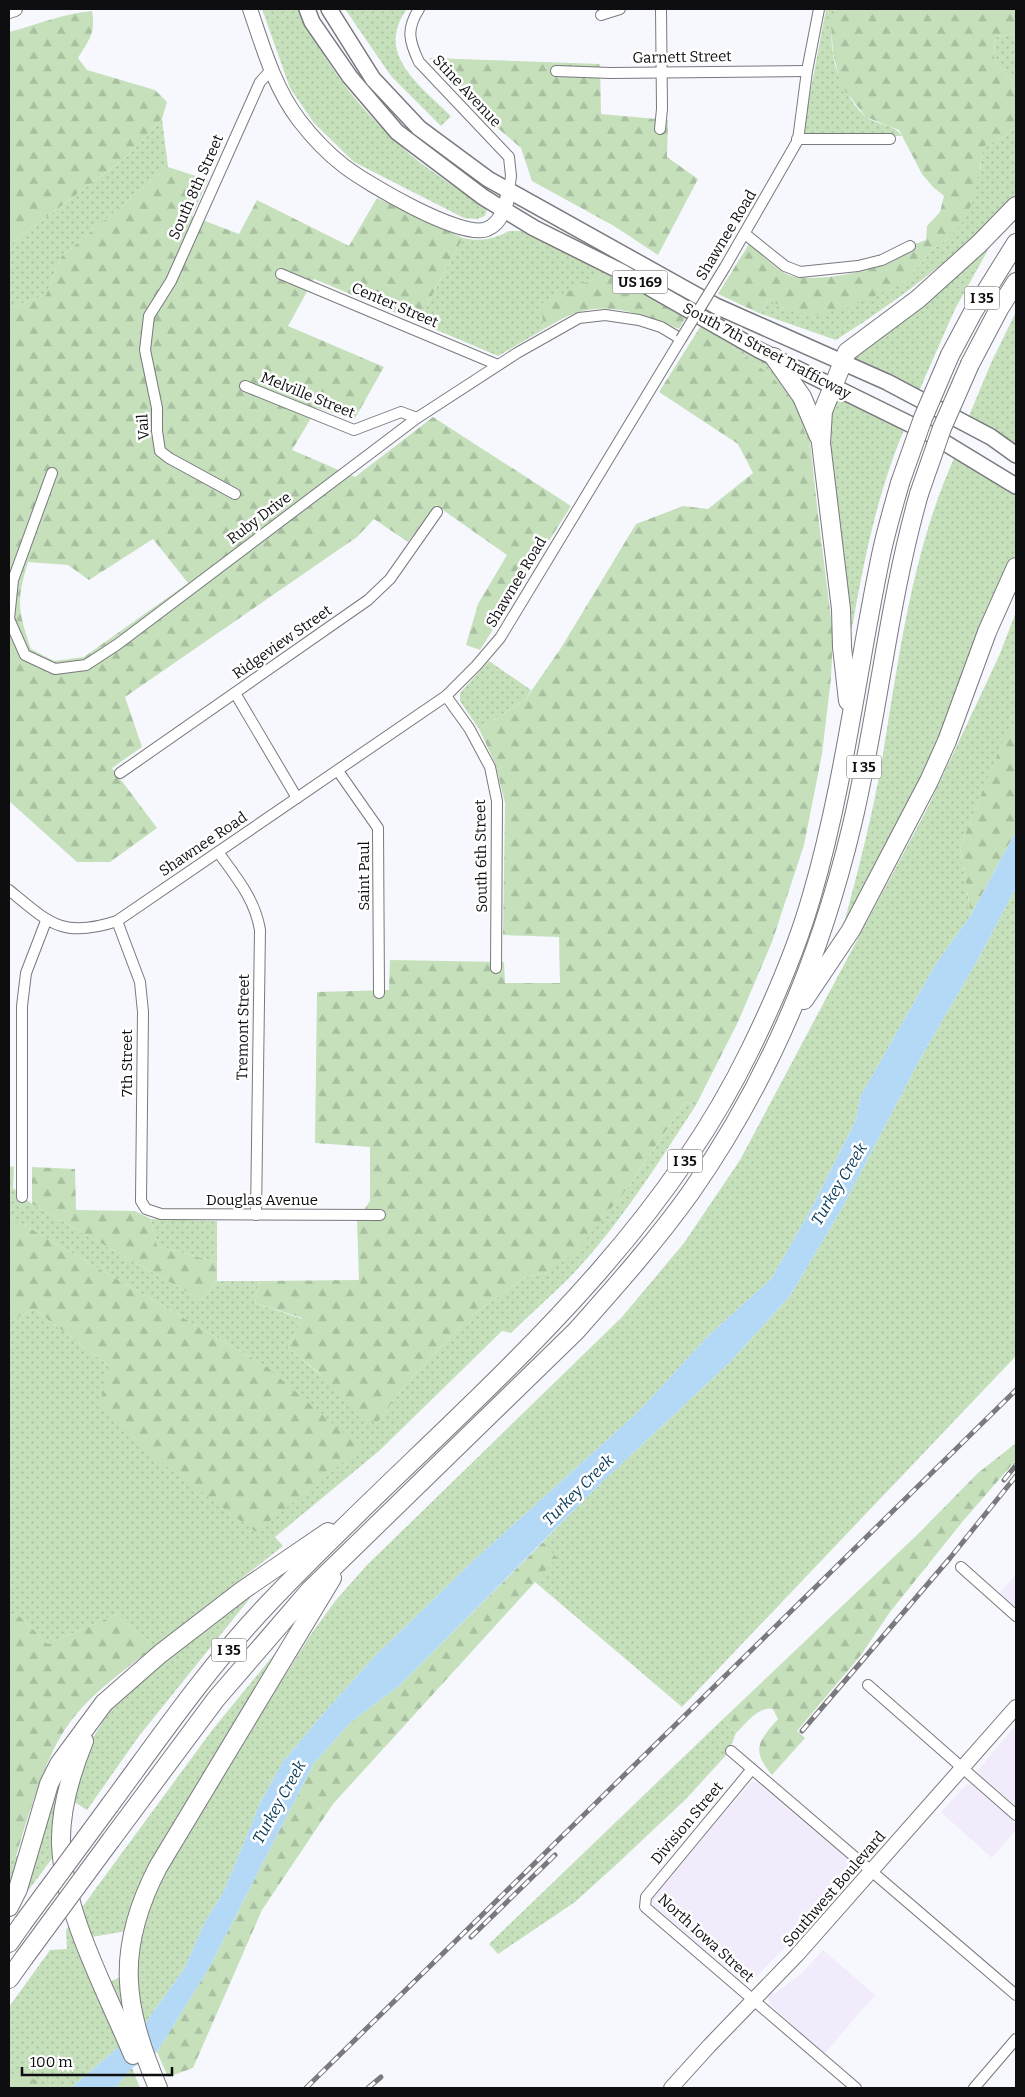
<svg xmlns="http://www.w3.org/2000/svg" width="1025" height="2097" viewBox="0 0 1025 2097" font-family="Bitter,serif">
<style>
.commercial{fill:#f1ebfc}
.grass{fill:url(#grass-dots)}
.forest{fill:url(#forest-firs);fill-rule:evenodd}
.water{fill:#b4d9f6}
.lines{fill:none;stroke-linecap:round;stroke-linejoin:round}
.minor-casing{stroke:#79797f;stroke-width:12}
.secondary-casing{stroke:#79797f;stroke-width:16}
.primary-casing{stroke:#79797f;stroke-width:18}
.motorway-casing{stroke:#79797f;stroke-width:20}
.minor{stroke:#fff;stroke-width:10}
.secondary{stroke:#fff;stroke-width:14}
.primary{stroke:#fff;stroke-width:15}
.motorway{stroke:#fff;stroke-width:18}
.rail-casing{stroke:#79797e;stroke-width:5}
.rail{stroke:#fff;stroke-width:3;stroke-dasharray:9;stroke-linecap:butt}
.minor-bridge-casing{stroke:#79797f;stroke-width:12;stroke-linecap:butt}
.motorway-bridge-casing{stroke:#79797f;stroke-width:20;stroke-linecap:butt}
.minor-bridge{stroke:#fff;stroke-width:10}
.motorway-bridge{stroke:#fff;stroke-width:18}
.labels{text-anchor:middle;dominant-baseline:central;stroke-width:5;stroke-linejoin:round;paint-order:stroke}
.shield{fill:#fff;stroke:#565658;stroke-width:1}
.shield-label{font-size:14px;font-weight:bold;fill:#0e0e11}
.street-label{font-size:15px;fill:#0e0e11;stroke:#fff}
.water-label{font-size:16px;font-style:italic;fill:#073958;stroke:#fff}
</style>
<defs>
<pattern id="grass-dots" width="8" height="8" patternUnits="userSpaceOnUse" patternTransform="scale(1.25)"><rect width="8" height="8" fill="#c5e0bb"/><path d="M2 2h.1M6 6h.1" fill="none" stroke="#a8bfa0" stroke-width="1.8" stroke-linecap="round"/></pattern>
<pattern id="forest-firs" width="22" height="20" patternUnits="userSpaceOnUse" patternTransform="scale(1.25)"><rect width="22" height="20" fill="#c5e0bb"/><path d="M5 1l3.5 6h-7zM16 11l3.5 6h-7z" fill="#a8bfa0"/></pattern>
</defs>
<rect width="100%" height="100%" fill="#f7f8fe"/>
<g class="commercial">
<polygon points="1016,1574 1016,1609 998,1595"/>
<polygon points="1016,1725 1016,1806 980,1775 978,1770"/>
<polygon points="751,1782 756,1782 854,1865 852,1870 785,1947 756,1977 746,1982 743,1982 654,1906 652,1901 654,1896"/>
<polygon points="971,1784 1016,1823 1016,1830 992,1858 941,1812 966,1785"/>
<polygon points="823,1950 875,1995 824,2054 770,2004 768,1997 768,1993 771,1992 774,1994 802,1973"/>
</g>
<g class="grass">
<path d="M262 9H299C324 65 365 116 412 156 435 175 462 191 487 209L485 216 477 219 464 218 354 162 314 123 290 88Z"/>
<path d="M345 9H407C374 54 421 86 451 116L441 126 391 76Z"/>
<path d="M826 9H836C824 45 837 90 865 116 875 125 894 123 902 136L805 135 803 131Z"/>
<polygon points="1016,34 1016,86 994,59 995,37"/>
<polygon points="162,119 168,167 61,257 46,295 9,308 9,245 125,158"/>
<path d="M1016 126V196C965 250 899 300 836 340L761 314 768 299 785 309 904 283 933 249 948 239 980 169 983 146 1003 138Z"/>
<path d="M509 231H521L606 273 542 304 544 329 498 356 418 322 463 238C480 242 494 239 509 231Z"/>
<polygon points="985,248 988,250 955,309 919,391 853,358"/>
<polygon points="1016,312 1016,447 969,416 991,363"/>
<polygon points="721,334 762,357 783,376 809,430 819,525 809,443 768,373 734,349"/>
<path d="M841 398 904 430C877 494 864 560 852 628H847L828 446C828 430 824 407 841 398Z"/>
<path d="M956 454 1016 495V553L987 619 939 748 843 927C858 872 872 817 882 760 899 658 912 549 956 454Z"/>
<path d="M1016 612V721L1006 734 960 847 971 915 937 962 860 1097 856 1120 810 1211 771 1279 708 1336 639 1411 472 1562 374 1657 322 1715 282 1763 261 1801 224 1891 205 1922 184 1969 144 2025 71 2088H39L35 2080 21 2074 9 2085V2007L50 1950 67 1949 66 1930 71 1924 96 1988 138 1969C140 1937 145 1911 158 1882L309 1637 336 1600 367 1565 622 1317 684 1243 740 1160 928 807 999 656Z"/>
<polygon points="489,661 531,690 525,700 479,729 460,701 460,693"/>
<polygon points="1016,887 1016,1356 682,1707 535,1582 556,1558 543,1542 598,1486 730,1362 790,1296 840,1212 920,1059 980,956"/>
<path d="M685 1102 696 1105C657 1165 617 1229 567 1280 549 1298 529 1315 511 1333L502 1331 379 1451 275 1537 283 1546 155 1646 115 1615 48 1644 18 1615 9 1614V1322L34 1309 109 1366 267 1367 9 1216V1187L13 1188 32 1204 201 1300 217 1281H260L255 1303 302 1319 288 1348 378 1422 404 1386 466 1320 524 1278 548 1272 629 1186Z"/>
<polygon points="151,1219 217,1221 217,1262 157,1246"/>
<polygon points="247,1593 251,1597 139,1736 87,1810 71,1800 92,1739 117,1700"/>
<polygon points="277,1651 281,1654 126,1931 92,1937 80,1910 213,1729"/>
<polygon points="722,1720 736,1733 728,1753 686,1799 618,1863 575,1902 498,1954 489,1944"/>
<polygon points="62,1772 55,1809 54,1856 18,1904"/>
<polygon points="16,1856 19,1857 9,1890 9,1861"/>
</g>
<g class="forest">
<path d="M836 9H1016V34L995 37 994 59 1016 86V126L1003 138 984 146 973 201 964 221 948 239 933 249 904 283 847 308 813 316 785 309 768 299 761 314 718 294 749 244C761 253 775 269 789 275 813 285 904 268 915 244L926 240 927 226 940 212 944 196 933 187 922 174 899 130 866 117 841 86 833 53 831 23Z"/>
<path d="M92 11C96 33 89 40 78 58L87 70 155 90 167 102 162 119 125 158 9 245V32C37 25 64 13 92 11Z"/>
<polygon points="429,58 600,64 601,114 668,120 667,157 698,179 658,255 614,226 532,181 521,148 479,112"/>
<path d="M168 167 208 180 192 216 239 234 257 200 349 246 377 198 463 238 418 322 314 279 288 326 384 367 354 420 317 408 292 450 355 477 433 417 571 506 480 650 466 645 478 604 507 555 436 505 408 542 374 519 357 537 125 697 142 747 112 768 157 828 110 862H77L9 801V308L46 295 61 257ZM153 539 188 583 84 657 54 661 31 649C18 611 16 601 28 562L68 565 89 580Z"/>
<path d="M606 273 686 317 679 329C645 316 612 301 576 313 565 316 554 324 544 329L541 304Z"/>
<polygon points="702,324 721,334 734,349 768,373 791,398 809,443 833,634 831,678 822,754 804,845 772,942 738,1022 696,1105 685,1102 629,1186 575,1253 548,1272 524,1278 466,1320 404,1386 378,1422 363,1419 318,1372 288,1348 302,1318 255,1303 260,1281 359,1280 357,1220 370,1201 370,1147 315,1143 317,992 389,990 390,960 504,962 505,983 560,983 559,937 503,935 505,803 495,763 479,729 525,700 561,648 636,524 683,506 708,509 753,473 738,444 659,392"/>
<polygon points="1016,721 1016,831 971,915 960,847 1006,733"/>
<polygon points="9,1166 14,1167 13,1188 9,1187"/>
<polygon points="32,1167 75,1169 76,1210 135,1211 151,1219 157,1246 217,1262 217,1281 201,1300 32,1204"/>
<polygon points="9,1216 267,1367 361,1448 256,1532 151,1455 100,1404 109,1366 34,1309 9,1322"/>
<path d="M1016 1443V1460L963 1521 890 1612 861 1655 797 1731 805 1738 772 1775C750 1749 759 1741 778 1719L773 1709C758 1706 746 1724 736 1733L722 1720 917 1535 978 1473Z"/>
<polygon points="543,1542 557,1558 333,1804 262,1910 193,2068 168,2077 157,2052 209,1968 314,1763 351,1722 400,1685"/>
<path d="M9 1614 18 1615 48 1644 115 1615 155 1646C125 1670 91 1693 68 1725 43 1761 29 1814 16 1856L9 1861Z"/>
<polygon points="132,2068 140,2088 115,2088"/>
<polygon points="20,2074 36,2080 39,2088 9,2088 9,2085"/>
</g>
<polygon class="water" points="1016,831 1016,887 980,956 920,1059 840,1212 790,1296 730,1362 598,1486 400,1685 351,1722 314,1763 209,1968 157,2052 132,2068 115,2088 71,2088 144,2025 184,1969 205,1922 224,1891 261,1801 282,1763 322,1715 374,1657 472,1562 639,1411 708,1336 771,1279 810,1211 856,1120 860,1097 937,962 971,915"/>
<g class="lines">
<defs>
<g id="minor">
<path d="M419 9C406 29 409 41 419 62L509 157 511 176 509 191"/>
<polyline points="601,15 620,9"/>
<polyline points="556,71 611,73 807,71"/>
<polyline points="660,129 662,109 661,9"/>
<polyline points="797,139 890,139"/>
<polyline points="745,234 785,266 800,272 858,266 882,260 910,246"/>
<polyline points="725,267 798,140 807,71 819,9"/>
<polyline points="281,274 498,365"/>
<polyline points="245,386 354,430 401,412 417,418"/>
<polyline points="235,494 169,458 160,451 157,431 157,408 145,350 149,316 171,281 260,82 271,70"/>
<polyline points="235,693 297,798"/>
<polyline points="446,696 469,728 490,767 497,801 496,968"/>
<polyline points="338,771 378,828 379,993"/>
<polyline points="120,773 368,600 390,579 437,512"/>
<path d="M218 852C236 877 255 899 260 930L256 1215"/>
<path d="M9 890C49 923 63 939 117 921L446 696 476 666 500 638 681 339 661 327 639 320 605 315 579 318 517 353 417 418 118 644 86 665 55 669 25 655 9 619 13 580 52 473"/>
<polyline points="117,921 140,982 143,1012 141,1201 146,1209 161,1214 380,1215"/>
<polyline points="22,1197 22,1006 26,973 46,921"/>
<polyline points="961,1567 1016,1616"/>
<polyline points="868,1685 1016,1815"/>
<polyline points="731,1751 1016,1995"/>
<polyline points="752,1769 646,1897 645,1907 856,2088"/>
<polyline points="974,2088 1016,2039"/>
</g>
<g id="secondary">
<path d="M250 9C263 47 274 87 299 120 312 137 327 153 344 166 366 183 462 240 487 229 502 223 506 205 509 191"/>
<polyline points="9,11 15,9"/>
<polyline points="671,2088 709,2046 797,1955 1016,1707"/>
</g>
<g id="primary">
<polyline points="307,9 312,22 350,77 397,132 483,197 534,228 622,272 759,350 932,435 1016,486"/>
<polyline points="329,9 373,79 419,128 488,179 716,306 887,382 991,437 1016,455"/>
</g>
<g id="motorway">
<polyline points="950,355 973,312 1016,243"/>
<polyline points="774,357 802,397 819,437"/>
<polyline points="970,364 999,309 1016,282"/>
<polyline points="848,701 842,647 841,609 821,443 823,411 847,352 918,299 979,244 1016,206"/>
<polyline points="804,1000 851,930 929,781 947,741 987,632 1016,567"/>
<path d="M84 1741C71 1773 60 1808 61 1844 64 1915 106 1990 133 2055"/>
<path d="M110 1805C160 1737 209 1666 267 1605 435 1427 641 1275 750 1050 774 1001 797 948 812 895 844 785 857 671 880 560 885 534 893 508 900 483"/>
<path d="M111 1840 216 1699 310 1590 576 1331C616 1286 656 1241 691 1192 768 1082 821 955 852 825 878 716 888 603 919 494"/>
<polyline points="9,1907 18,1889 49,1784 59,1764 104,1703 160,1654 243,1590 328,1532"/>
<polyline points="9,1943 23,1923"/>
<polyline points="9,1979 24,1958"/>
<path d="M158 2088C123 2005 115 1950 158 1867L332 1578"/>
</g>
</defs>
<use href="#minor" class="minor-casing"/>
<use href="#secondary" class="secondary-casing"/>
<use href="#primary" class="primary-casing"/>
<use href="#motorway" class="motorway-casing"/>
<use href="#minor" class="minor"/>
<use href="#secondary" class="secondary"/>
<use href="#primary" class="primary"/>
<use href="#motorway" class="motorway"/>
<defs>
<g id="rail">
<polyline points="1004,1480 1016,1465"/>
<polyline points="802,1731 950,1558 1016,1476"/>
<polyline points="471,1937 555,1855"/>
<polyline points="306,2088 1016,1390"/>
<polyline points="368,2088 381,2077"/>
</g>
</defs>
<use href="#rail" class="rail-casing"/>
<use href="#rail" class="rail"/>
<defs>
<polyline id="minor-bridge" points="681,339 725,267"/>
<g id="motorway-bridge">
<polyline points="900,483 923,418 950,355"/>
<polyline points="919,494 942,428 970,364"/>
<polyline points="23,1923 110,1805"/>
<polyline points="24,1958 111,1840"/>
</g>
</defs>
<use href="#minor-bridge" class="minor-bridge-casing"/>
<use href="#motorway-bridge" class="motorway-bridge-casing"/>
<use href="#minor-bridge" class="minor-bridge"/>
<use href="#motorway-bridge" class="motorway-bridge"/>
</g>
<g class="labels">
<g class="shield">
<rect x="612.5" y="270.5" width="55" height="23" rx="4"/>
<rect x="964.5" y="286.5" width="35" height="23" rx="4"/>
<rect x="846.5" y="755.5" width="35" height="23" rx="4"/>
<rect x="667.5" y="1149.5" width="35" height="23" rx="4"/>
<rect x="211.5" y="1638.5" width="35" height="23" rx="4"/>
</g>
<g class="shield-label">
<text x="640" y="282">US 169</text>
<text x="982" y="298">I 35</text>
<text x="864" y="767">I 35</text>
<text x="685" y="1161">I 35</text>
<text x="229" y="1650">I 35</text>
</g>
<g class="street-label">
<text transform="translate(682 57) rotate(-1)">Garnett Street</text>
<text transform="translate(467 91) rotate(47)">Stine Avenue</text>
<text transform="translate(196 187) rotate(-66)">South 8th Street</text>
<text transform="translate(726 235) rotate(-59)">Shawnee Road</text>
<text transform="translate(395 305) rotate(23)">Center Street</text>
<text transform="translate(767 351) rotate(28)">South 7th Street Trafficway</text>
<text transform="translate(308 395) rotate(22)">Melville Street</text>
<text transform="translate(143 427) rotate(-94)">Vail</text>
<text transform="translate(259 518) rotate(-37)">Ruby Drive</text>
<text transform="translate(516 582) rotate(-59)">Shawnee Road</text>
<text transform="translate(282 642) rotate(-35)">Ridgeview Street</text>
<text transform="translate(203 844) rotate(-34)">Shawnee Road</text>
<text transform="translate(481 856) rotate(-91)">South 6th Street</text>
<text transform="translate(364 876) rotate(-90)">Saint Paul</text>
<text transform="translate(243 1027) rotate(-89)">Tremont Street</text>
<text transform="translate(127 1063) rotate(-90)">7th Street</text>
<text x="262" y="1200">Douglas Avenue</text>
<text transform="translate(687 1823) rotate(-50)">Division Street</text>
<text transform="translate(834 1889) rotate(-49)">Southwest Boulevard</text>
<text transform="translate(706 1938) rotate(42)">North Iowa Street</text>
</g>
<g class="water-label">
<text transform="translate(839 1184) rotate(-59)">Turkey Creek</text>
<text transform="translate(578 1490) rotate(-45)">Turkey Creek</text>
<text transform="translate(279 1802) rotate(-61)">Turkey Creek</text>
</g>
</g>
<rect width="1025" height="2097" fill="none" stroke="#0e0e11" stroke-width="20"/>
<path d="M22 2067v8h150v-8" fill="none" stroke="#0e0e11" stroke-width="2.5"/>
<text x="30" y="2067" font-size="15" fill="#0e0e11" stroke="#ffffff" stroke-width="4" paint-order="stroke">100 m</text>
</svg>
